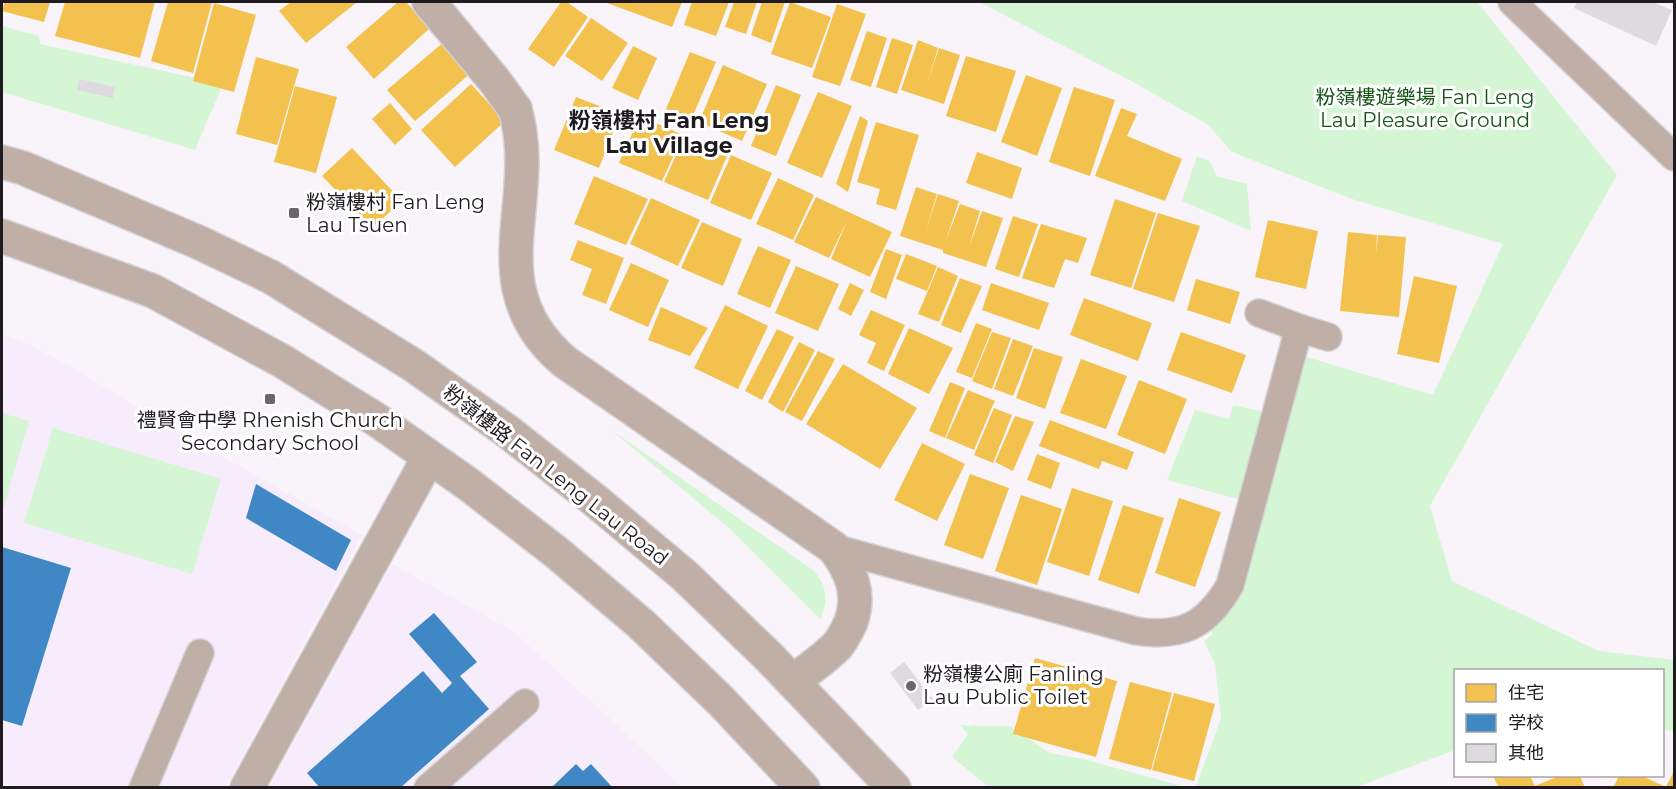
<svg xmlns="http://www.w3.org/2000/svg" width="1676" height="789" viewBox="0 0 1676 789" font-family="Montserrat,'Noto Sans SC',sans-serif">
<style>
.built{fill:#f7ecfc}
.green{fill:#d5f6d4}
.homes{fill:#f2c14e}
.schools{fill:#3f88c5}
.building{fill:#dedae0}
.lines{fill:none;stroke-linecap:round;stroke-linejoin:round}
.service-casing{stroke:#d4d2d5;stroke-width:30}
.pedestrian-casing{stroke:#d4d2d5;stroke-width:36}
.minor-casing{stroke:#d4d2d5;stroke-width:36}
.tertiary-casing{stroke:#d4d2d5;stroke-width:36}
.service{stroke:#c0afa7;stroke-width:27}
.pedestrian{stroke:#c0afa7;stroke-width:33}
.minor{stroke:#c0afa7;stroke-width:33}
.tertiary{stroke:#c0afa7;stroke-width:33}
.poi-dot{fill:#6a666c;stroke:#fff;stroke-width:2}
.labels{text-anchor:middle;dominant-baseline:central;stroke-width:6;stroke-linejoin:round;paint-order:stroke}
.park-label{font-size:20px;fill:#145417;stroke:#fff}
.poi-label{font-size:20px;fill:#1e1a20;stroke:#fff;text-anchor:start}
.street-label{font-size:20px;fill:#1e1a20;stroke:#fff}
.quarter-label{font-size:22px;font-weight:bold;fill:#1e1a20;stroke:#fff}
</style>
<rect width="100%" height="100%" fill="#f8f4f9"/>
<g class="built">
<polygon points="2,334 28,344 75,369 172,428 362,535 226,787 19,788 2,782"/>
<polygon points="392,564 511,630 601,710 682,787 269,788"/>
</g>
<g class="green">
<polygon points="979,2 1477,2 1617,175 1430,506 1452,581 1599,651 1674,660 1674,731 1663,730 1662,670 1456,670 1455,750 1357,787 1196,787 1221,718 1215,664 1204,641 1212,634 1210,619 1287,351 1433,395 1503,244 1352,199 1232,152 1207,124 1133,82"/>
<polygon points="2,26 39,36 40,44 223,84 195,150 2,92"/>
<polygon points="1197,156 1210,161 1216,176 1247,184 1251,231 1182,201"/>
<polygon points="1233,405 1264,412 1238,499 1167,480 1195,410 1229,419"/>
<polygon points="2,413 29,421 2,513"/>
<polygon points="53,428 221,479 192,574 24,523"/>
<path d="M610 429 813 570C827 585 829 601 820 619L729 528Z"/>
<polygon points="974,724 976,726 1009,726 1050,753 1083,759 1186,787 989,787 952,757 968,734 960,725 973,726"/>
</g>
<g class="homes">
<polygon points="5,2 50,2 44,22 2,11"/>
<polygon points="65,2 155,2 140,58 55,36"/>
<polygon points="168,2 212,2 193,73 151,61"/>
<polygon points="291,2 357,2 306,43 279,11"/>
<polygon points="398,2 406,2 430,28 374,79 346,47"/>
<polygon points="561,2 567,2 588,17 554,67 528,49"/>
<polygon points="607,2 682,2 672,27 607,3"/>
<polygon points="692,2 729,2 716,36 684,25"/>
<polygon points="734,2 757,2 746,34 725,27"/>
<polygon points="762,2 785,2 771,43 751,35"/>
<polygon points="790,2 831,17 812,68 771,54"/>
<polygon points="214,3 256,15 234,92 193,81"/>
<polygon points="837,4 866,14 840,86 812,77"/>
<polygon points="591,18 628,43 602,81 565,56"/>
<polygon points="867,31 887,38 871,87 850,80"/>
<polygon points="892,38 913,45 897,94 876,87"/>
<polygon points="918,40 938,48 927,84 939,48 960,55 944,104 901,90"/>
<polygon points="445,41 472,72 415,121 387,90"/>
<polygon points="633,46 657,58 638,100 612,88"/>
<polygon points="690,52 716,62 691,120 666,109"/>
<polygon points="966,56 1016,71 996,132 946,116"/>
<polygon points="256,57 299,69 277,145 236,134"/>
<polygon points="723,65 767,84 742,141 699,122"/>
<polygon points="1026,75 1062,88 1037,156 1001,142"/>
<polygon points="471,84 505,121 455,167 421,130"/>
<polygon points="776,85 801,95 776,156 751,146"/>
<polygon points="295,86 337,97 316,173 274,162"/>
<polygon points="1074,87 1115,100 1090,176 1049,162"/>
<polygon points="818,92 852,106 822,178 787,163"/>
<polygon points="576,97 620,114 599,168 554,150"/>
<polygon points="390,103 412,129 395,145 372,119"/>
<polygon points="1121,108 1137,114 1127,136 1182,159 1165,201 1095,176"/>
<polygon points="640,116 683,135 662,181 619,163"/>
<polygon points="860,116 868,121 848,192 836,184"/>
<polygon points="876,122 919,135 896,210 876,204 880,189 857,182"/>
<polygon points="685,135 728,154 708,200 664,182"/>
<polygon points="352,148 402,201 372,228 322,176"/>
<polygon points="977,152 1022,168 1012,199 966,183"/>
<polygon points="731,155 772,173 751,220 710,203"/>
<polygon points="594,176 648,199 626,245 574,224"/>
<polygon points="778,178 814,195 793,240 756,224"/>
<polygon points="916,187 937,194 926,230 938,194 959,201 945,243 960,204 980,211 969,247 982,211 1003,218 986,267 943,253 943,250 900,236"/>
<polygon points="816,197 892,232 870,277 831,259 847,221 829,258 794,242"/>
<polygon points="651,198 700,220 678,266 630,244"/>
<polygon points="1115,199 1156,213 1131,288 1090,275"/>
<polygon points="1158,213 1200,226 1174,302 1133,289"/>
<polygon points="1013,216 1038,224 1019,277 995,269"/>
<polygon points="1268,220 1318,231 1306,289 1255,277"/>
<polygon points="702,222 742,239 723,286 681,268"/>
<polygon points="1041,224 1087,238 1078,263 1065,259 1054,288 1022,278"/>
<polygon points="1348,232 1377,235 1376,255 1378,235 1406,237 1399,317 1340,311"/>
<polygon points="578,240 624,258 606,304 582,295 592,269 570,260"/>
<polygon points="758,246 791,260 770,308 737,294"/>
<polygon points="886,249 902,255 886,299 870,292"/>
<polygon points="906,254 937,266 927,291 896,279"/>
<polygon points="631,263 669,280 648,327 609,310"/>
<polygon points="796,266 839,284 818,331 775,313"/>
<polygon points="938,267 958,276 939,322 918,314"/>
<polygon points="1414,276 1457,286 1439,363 1397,354"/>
<polygon points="960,278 982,286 961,333 941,325"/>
<polygon points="1196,279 1240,292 1230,324 1187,310"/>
<polygon points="850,283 864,290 851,316 838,309"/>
<polygon points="991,283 1049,303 1039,330 982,310"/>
<polygon points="1084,298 1152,323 1138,361 1070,335"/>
<polygon points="725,305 768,326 738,389 694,368"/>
<polygon points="661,307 708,328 690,356 648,340"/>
<polygon points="871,310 905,325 884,371 867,363 876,343 859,335"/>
<polygon points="976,323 992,329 972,378 956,372"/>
<polygon points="909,328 953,348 929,394 888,374"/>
<polygon points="777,329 794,337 762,400 745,391"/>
<polygon points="992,332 1011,338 992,389 972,381"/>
<polygon points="1181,332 1246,355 1232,393 1167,370"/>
<polygon points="1013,339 1033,346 1013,396 994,389"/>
<polygon points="799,342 815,350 783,412 768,402"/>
<polygon points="1034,348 1063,357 1045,409 1016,398"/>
<polygon points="818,351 835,359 802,421 785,412"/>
<polygon points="1081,359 1127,376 1106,429 1060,413"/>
<polygon points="843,364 917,408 880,469 806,424"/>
<polygon points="1139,380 1187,399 1165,454 1117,435"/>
<polygon points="950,382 965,388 945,438 929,431"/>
<polygon points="968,390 995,401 992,407 974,450 946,438"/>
<polygon points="994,408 1012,415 993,463 974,455"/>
<polygon points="1015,416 1034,422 1013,471 995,462"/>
<polygon points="1050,420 1134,452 1127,470 1102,461 1099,469 1039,446"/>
<polygon points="922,443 965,464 937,521 894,500"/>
<polygon points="1037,454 1060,463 1051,489 1027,480"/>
<polygon points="970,474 1009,488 983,559 944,545"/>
<polygon points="1072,488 1113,501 1089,576 1047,562"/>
<polygon points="1021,495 1062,509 1037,585 995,571"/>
<polygon points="1179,498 1221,512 1195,587 1155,573"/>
<polygon points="1123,505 1164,518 1139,594 1098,580"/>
<polygon points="1035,658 1117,681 1096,757 1013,734"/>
<polygon points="1130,682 1172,693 1151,770 1109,759"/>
<polygon points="1174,693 1215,704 1194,781 1152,770"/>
<polygon points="1674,771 1674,788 1613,788 1619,776 1642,776 1666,787"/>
<polygon points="1493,776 1530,776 1535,786 1559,776 1580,776 1585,788 1499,788"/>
</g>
<g class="schools">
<polygon points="256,484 351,540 336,571 246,518"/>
<polygon points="2,547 71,568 22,726 2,720"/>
<polygon points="434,613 477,662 460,676 489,709 400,788 320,788 307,773 423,671 442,693 452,683 409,634"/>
<polygon points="576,764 583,771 591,764 613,788 551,788"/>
</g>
<g class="building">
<polygon points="1577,2 1653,2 1672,10 1656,46 1574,8"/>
<polygon points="79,79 115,87 113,98 77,90"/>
<polygon points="904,662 933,699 918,710 890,673"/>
</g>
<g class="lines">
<defs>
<g id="service">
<polyline points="1512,2 1674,157"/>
<polyline points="1259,313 1299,328"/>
<path d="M834 548 1136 631C1182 638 1207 625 1230 585L1299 328 1328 337"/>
<polyline points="143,788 200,653"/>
<polyline points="428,788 525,703"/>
</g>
<g id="pedestrian">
<polyline points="429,2 494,80 515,109"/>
<polyline points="247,788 429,457"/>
</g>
<path id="minor" d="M515 109C542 202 475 286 565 362L834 548C851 571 861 593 851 622 847 630 843 639 837 646 824 659 807 670 793 682"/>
<g id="tertiary">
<polyline points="2,162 23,168 198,242 271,277 413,365 507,431 597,502 685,576 768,656 894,788"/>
<polyline points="2,236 153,291 282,361 377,420 468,484 556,552 641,624 721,701 803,788"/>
</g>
</defs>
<use href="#service" class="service-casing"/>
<use href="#pedestrian" class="pedestrian-casing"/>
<use href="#minor" class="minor-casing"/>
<use href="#tertiary" class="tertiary-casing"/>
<use href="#service" class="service"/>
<use href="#pedestrian" class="pedestrian"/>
<use href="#minor" class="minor"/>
<use href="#tertiary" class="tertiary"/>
</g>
<g class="poi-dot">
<rect x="288" y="207" width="12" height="12" rx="3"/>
<rect x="264" y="393" width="12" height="12" rx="3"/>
<circle cx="911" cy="686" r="6"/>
</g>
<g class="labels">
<g class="park-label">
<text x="1425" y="97">粉嶺樓遊樂場 Fan Leng<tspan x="1425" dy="23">Lau Pleasure Ground</tspan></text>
</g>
<g class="poi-label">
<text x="306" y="202">粉嶺樓村 Fan Leng<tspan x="306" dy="23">Lau Tsuen</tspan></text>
<text x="270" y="420" text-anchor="middle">禮賢會中學 Rhenish Church<tspan x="270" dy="23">Secondary School</tspan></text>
<text x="923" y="674">粉嶺樓公廁 Fanling<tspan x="923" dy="23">Lau Public Toilet</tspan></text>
</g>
<g class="street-label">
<text transform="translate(556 475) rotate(38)">粉嶺樓路 Fan Leng Lau Road</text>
</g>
<g class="quarter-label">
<text x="669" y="120">粉嶺樓村 Fan Leng<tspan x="669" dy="25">Lau Village</tspan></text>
</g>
</g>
<rect width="1676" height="789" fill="none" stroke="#1e1a20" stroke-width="6"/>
<rect x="1454" y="669" width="210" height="108" fill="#ffffff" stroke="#a5a3a6" stroke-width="1.5"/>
<rect x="1466" y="684" width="30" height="18" fill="#f2c14e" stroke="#a5a3a6" stroke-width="1.5"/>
<text x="1508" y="699" font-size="18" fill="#1e1a20">住宅</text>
<rect x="1466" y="714" width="30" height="18" fill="#3f88c5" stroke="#a5a3a6" stroke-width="1.5"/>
<text x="1508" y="729" font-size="18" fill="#1e1a20">学校</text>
<rect x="1466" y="744" width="30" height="18" fill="#dedae0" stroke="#a5a3a6" stroke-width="1.5"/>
<text x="1508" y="759" font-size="18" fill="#1e1a20">其他</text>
</svg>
